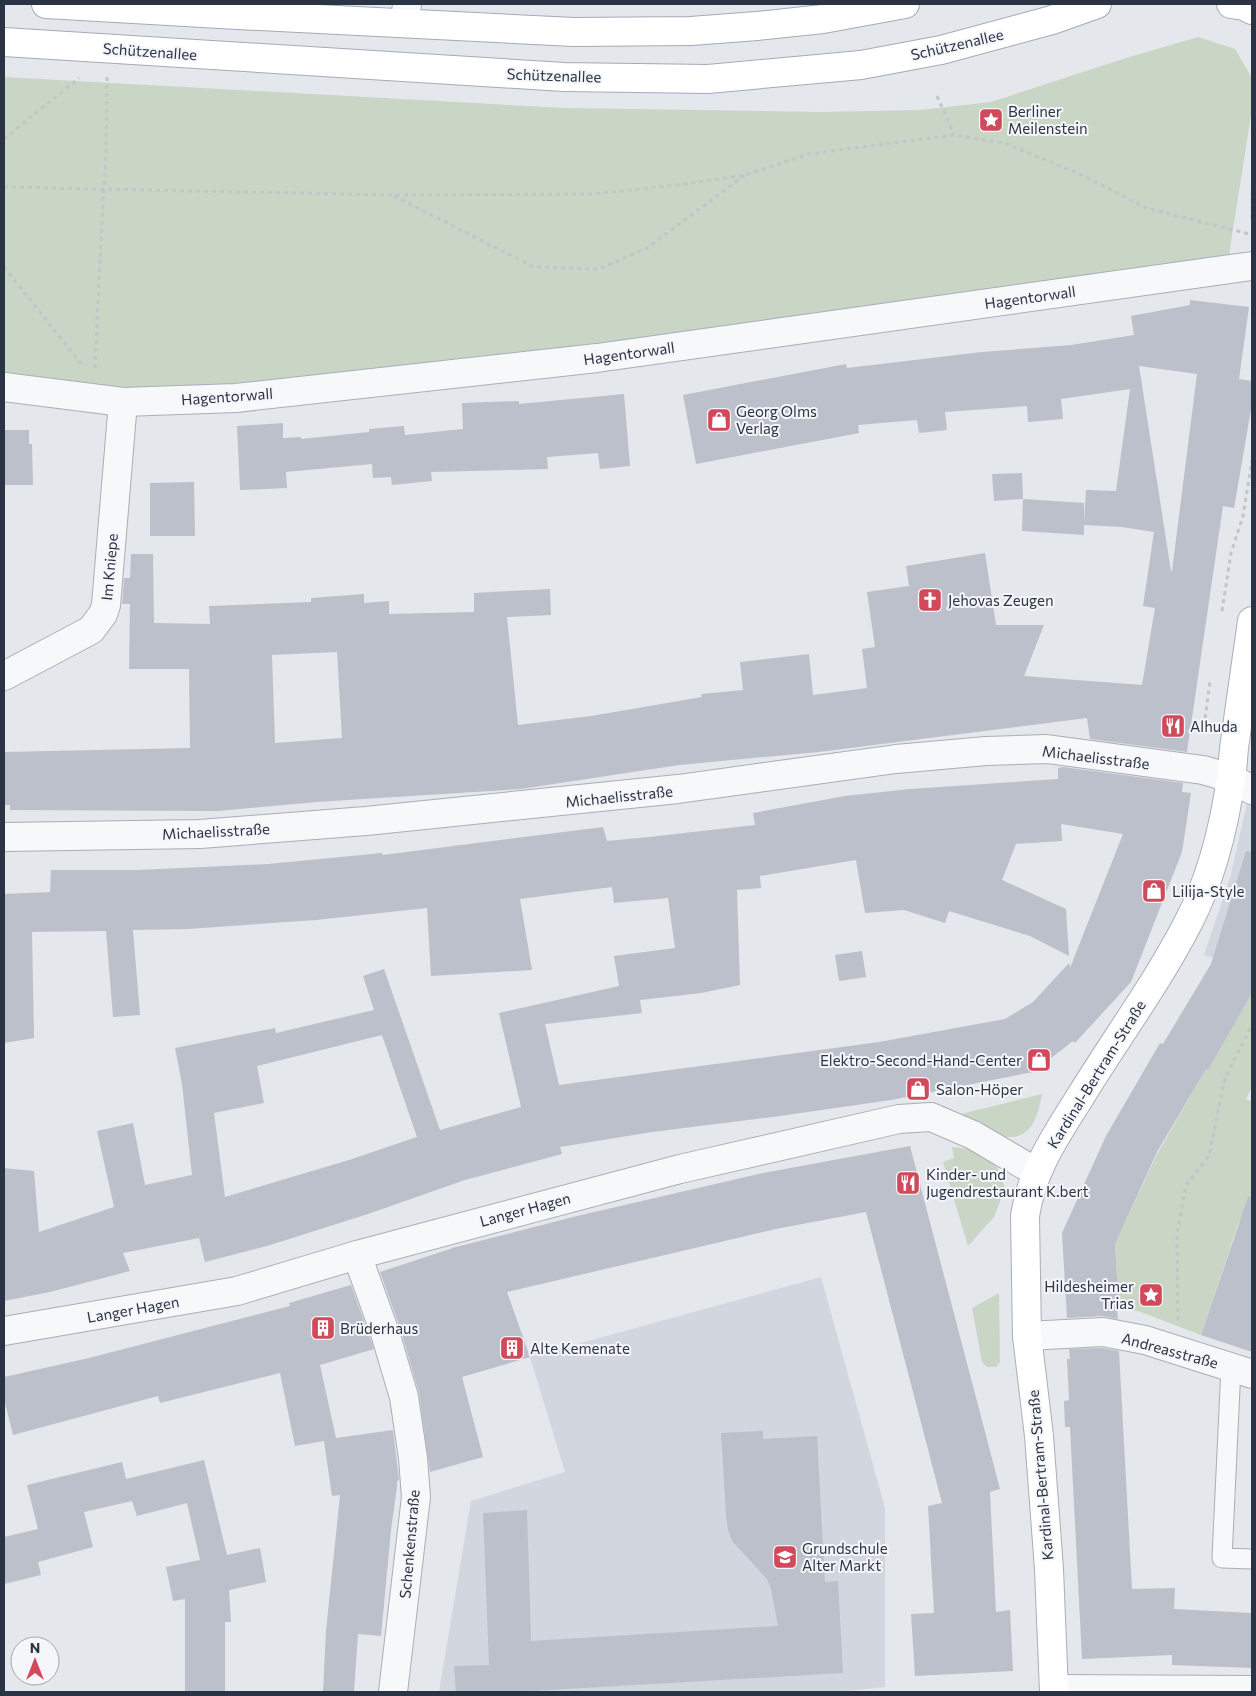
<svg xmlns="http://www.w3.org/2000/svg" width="1256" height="1696" viewBox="0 0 1256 1696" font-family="Commissioner,sans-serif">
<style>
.built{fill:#d2d6de}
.green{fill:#c9d6c5}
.building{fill:#bbc0ca;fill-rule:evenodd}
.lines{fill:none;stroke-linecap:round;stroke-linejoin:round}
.lane-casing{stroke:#a9aeb7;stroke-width:21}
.street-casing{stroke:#a9aeb7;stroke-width:30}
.secondary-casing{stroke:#a9aeb7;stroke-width:30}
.primary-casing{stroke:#a3abb8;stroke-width:30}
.path{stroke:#c2c5cb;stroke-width:3;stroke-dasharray:4 4;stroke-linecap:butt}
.lane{stroke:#f7f8fa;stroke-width:19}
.street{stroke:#f7f8fa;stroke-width:28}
.secondary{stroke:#fff;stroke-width:28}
.primary{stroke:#fff;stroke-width:28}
.path-bridge{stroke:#c2c5cb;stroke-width:3;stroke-dasharray:4 4;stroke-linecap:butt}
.labels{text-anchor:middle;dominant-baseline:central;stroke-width:4;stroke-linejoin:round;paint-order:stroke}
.street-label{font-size:15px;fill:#2b3445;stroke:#f4f6f9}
.poi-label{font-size:15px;fill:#2b3445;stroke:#f4f6f9;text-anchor:start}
</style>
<rect width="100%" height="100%" fill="#e4e7ec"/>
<g class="built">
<polygon points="1252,781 1252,971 1204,955 1230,878"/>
<polygon points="821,1277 885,1508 885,1687 837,1692 439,1692 471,1501 565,1472 530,1357"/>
</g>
<g class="green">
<polygon points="1198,37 1235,49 1252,78 1252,109 1228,261 225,401 4,394 4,77 564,108 822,112 920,110 991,102 1123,59"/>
<polygon points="1252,993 1252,1087 1246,1099 1252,1102 1252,1197 1238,1224 1201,1335 1138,1311 1119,1309 1115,1244 1156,1156 1206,1069 1208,1069"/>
<path d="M1042 1094C1038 1115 1033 1139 1006 1137 1003 1137 998 1138 995 1137 985 1134 967 1120 957 1115Z"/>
<polygon points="952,1147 970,1149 985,1157 997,1167 1005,1188 994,1217 968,1246 943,1162 954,1158"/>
<polygon points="999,1293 1000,1362 996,1367 987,1367 982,1362 972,1308"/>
</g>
<g class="building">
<path d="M1190 300 1249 307 1239 379 1252 381V404L1234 508 1223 506 1187 752 1090 739 1087 718 819 752 679 765 521 789 316 802 217 811 10 810V805H4V752L190 748 189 669H129L130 604H122L124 578H130L131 554H153L154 623 210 624 209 606 311 602V598L364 594V603L389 601V614L474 612V593L550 589 551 615 507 617 518 725 591 716 702 697 701 694 743 690 740 662 809 654 813 695 867 688 862 649 875 647 867 592 909 586 906 566 985 553 996 625H1044L1024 676 1142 685 1155 608 1143 606 1154 532 1122 527 1084 525V535L1022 531 1023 499 1084 503V522L1086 490 1116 491 1130 389 1061 399 1063 419 1028 422 1027 406 945 412 947 430 919 433 917 420 858 425 859 433 696 464 683 395 846 364 847 368 982 352 1071 345 1134 335 1131 316 1190 305ZM1139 366 1197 374 1172 571H1171ZM337 652 342 738 275 743 272 655Z"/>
<polygon points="624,394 630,466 600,469 598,453 547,457 548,469 431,472 432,481 392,485 391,477 373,478 372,464 286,472 287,488 240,490 237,426 283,423 283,438 301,437 301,439 369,432 369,429 404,426 405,435 463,429 462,403 519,401 519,404"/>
<polygon points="4,430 29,430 29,444 32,444 33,485 4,485"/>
<polygon points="1022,473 1023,499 994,501 992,474"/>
<polygon points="194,482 195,536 150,536 150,483"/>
<path d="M1063 767 1183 783 1182 792 1191 793 1182 852 1131 982 1075 1043 1073 1041 1033 1072 891 1100 773 1117 652 1132 560 1147 562 1154 465 1180 368 1214 267 1246 205 1262 199 1238 123 1253 130 1271 50 1292 4 1301V1168L34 1171 39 1232 114 1207 97 1131 133 1123 145 1185 192 1175 182 1084 175 1048 275 1028 276 1033 374 1010 363 976 384 969 440 1130 521 1107 499 1013 619 986 614 956 675 948 668 898 614 903 612 887 520 899 532 970 431 976 427 908 316 920 188 929 133 930 140 1015 113 1017 106 931 32 932 34 1038 4 1043V894L50 892 51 870H138L268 864 382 853 383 855 603 827 607 841 649 837 755 825 753 813 845 796 910 789 1058 779V768ZM1061 824 1123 834 1070 968 1069 963 1033 1002 1005 1019 879 1042 559 1085 545 1024 642 1013 640 1000 701 993 740 985 737 890 761 888 760 876 856 860 865 913 904 910 945 923 949 911 1030 936 1069 956 1066 909 1002 880 1016 844 1062 841ZM382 1035 417 1137 349 1160 225 1197 214 1113 264 1103 257 1066Z"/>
<polygon points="1246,851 1252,852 1252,993 1208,1070 1206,1069 1157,1152 1115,1244 1119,1309 1117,1310 1118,1319 1102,1316 1067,1318 1062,1233 1106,1136 1160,1043 1163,1044 1211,964"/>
<polygon points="862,951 866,977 839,981 835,955"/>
<polygon points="910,1146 1000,1489 990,1492 996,1612 1010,1610 1013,1671 915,1676 911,1614 934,1613 928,1506 942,1503 866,1212 776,1229 507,1292 530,1357 462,1377 483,1457 430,1472 419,1393 400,1328 380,1272 456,1247 577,1216 763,1173"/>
<polygon points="1248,1197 1252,1197 1252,1352 1201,1335"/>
<polygon points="351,1285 374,1349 320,1365 336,1438 393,1430 399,1480 397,1481 397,1487 391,1530 381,1636 358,1634 354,1692 323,1692 326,1631 340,1495 332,1496 324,1441 295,1446 280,1373 160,1403 158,1396 13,1435 4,1399 4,1377 89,1358 290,1306 289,1303"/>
<polygon points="1102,1348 1119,1351 1132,1589 1175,1588 1174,1609 1252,1613 1252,1668 1172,1665 1172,1655 1082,1659 1070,1427 1065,1427 1064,1401 1069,1400 1067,1359 1070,1359 1069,1349"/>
<polygon points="763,1431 763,1439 817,1436 825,1582 838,1581 843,1673 532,1691 532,1692 456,1692 454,1666 489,1665 483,1513 527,1510 531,1641 778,1626 771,1589 767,1579 732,1541 728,1530 726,1515 721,1433"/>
<polygon points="204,1460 227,1555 260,1548 266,1582 229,1590 231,1622 225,1622 225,1692 185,1692 185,1599 173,1601 166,1567 200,1560 187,1503 137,1516 131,1498 132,1501 84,1512 93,1547 38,1562 41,1575 4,1584 4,1537 38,1529 27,1485 122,1462 126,1479"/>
</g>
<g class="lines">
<defs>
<polyline id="lane" points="1231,1367 1222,1558 1252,1559"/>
<g id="street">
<polyline points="405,23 407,4"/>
<polyline points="4,387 123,402 236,398 597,358 1252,266"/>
<polyline points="4,676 91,630 103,614 106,605 123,402"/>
<polyline points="4,837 200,834 366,821 678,789 896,759 986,751 1047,749 1203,770 1231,778 1252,790"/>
<polyline points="357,1255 385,1333 404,1397 413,1458 416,1497 393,1692"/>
<polyline points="4,1331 237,1291 357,1255 680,1169 899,1119 931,1117 973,1135 1036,1172"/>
<polyline points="1027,1336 1103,1332 1145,1340 1252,1374"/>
<polyline points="1054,1689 1252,1690"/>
</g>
<g id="secondary">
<polyline points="1231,4 1244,6 1252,10"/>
<path d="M1054 1692 1049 1569 1039 1436 1027 1336 1025 1216C1032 1169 1057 1134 1082 1094 1117 1037 1157 983 1188 923 1211 879 1224 828 1231 778 1233 766 1233 753 1235 741 1241 701 1246 661 1252 621"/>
</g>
<g id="primary">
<polyline points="46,4 238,15 574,32 691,31 757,26 823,19 905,4"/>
<polyline points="4,42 564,77 708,79 861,65 941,50 1052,20 1097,4"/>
</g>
</defs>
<use href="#lane" class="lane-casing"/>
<use href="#street" class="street-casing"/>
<use href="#secondary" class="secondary-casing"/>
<use href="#primary" class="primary-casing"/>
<g class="path">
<polyline points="937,96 954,134"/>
<polyline points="4,139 79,78"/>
<polyline points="106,153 107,77"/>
<polyline points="4,187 391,195 592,194 678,185 745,175 809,154 954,135 1005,143 1084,176 1146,208 1249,234"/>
<polyline points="1252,191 1252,219"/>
<polyline points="394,196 534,267 599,269 647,248 745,175"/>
<polyline points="4,267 82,365"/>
<polyline points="95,368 100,257"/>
<polyline points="1222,611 1231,553 1243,516 1252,460"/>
<polyline points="1203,734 1210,681"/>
<polyline points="1178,1320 1177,1235 1186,1185 1209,1156 1225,1078 1252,1025"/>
</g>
<use href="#lane" class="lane"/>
<use href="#street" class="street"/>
<use href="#secondary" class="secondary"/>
<use href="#primary" class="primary"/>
<polyline class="path-bridge" points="100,257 106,153"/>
</g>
<defs>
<symbol id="sight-square" viewBox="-11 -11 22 22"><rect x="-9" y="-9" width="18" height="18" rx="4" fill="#d1495b" stroke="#f4f6f9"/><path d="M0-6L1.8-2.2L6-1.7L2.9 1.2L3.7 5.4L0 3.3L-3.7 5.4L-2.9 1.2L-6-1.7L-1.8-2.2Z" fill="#fff"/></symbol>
<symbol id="shop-square" viewBox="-11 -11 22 22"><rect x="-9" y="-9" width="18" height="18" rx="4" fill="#d1495b" stroke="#f4f6f9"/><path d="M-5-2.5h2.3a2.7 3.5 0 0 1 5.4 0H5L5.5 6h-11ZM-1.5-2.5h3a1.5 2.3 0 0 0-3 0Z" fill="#fff"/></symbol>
<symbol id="church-square" viewBox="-11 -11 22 22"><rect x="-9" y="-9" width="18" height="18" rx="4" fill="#d1495b" stroke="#f4f6f9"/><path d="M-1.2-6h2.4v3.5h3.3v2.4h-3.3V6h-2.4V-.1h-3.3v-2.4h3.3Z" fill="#fff"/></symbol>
<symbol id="restaurant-square" viewBox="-11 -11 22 22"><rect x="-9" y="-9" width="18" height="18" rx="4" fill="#d1495b" stroke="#f4f6f9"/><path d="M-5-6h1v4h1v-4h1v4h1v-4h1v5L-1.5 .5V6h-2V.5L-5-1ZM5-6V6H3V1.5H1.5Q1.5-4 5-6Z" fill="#fff"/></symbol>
<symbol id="building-square" viewBox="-11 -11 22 22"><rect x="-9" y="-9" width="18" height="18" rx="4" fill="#d1495b" stroke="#f4f6f9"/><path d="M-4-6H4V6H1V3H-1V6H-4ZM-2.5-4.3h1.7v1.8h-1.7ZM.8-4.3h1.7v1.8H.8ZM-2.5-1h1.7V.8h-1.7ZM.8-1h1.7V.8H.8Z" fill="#fff"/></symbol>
<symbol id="school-square" viewBox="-11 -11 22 22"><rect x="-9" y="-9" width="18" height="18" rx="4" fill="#d1495b" stroke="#f4f6f9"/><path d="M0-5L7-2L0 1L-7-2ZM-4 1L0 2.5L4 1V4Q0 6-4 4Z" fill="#fff"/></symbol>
</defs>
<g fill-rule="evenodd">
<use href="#sight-square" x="977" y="106" width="28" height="28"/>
<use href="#shop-square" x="705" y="406" width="28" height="28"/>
<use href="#church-square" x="916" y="586" width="28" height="28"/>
<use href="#restaurant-square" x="1159" y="712" width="28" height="28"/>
<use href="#shop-square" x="1140" y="877" width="28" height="28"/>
<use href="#shop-square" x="1025" y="1046" width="28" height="28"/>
<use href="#shop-square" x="904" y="1075" width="28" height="28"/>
<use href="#restaurant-square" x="894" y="1169" width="28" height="28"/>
<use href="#sight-square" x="1137" y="1281" width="28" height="28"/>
<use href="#building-square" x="309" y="1314" width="28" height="28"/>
<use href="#building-square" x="498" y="1334" width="28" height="28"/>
<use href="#school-square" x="771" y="1543" width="28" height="28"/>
</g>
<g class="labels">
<g class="street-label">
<text transform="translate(957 44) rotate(-13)">Schützenallee</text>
<text transform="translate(150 51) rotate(4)">Schützenallee</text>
<text transform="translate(554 75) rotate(2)">Schützenallee</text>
<text transform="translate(1030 297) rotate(-8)">Hagentorwall</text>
<text transform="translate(629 353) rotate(-8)">Hagentorwall</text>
<text transform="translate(227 396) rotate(-4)">Hagentorwall</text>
<text transform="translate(109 567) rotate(-85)">Im Kniepe</text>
<text transform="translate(1096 757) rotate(7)">Michaelisstraße</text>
<text transform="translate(619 796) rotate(-6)">Michaelisstraße</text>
<text transform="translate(216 831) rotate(-3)">Michaelisstraße</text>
<text transform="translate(1096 1074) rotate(-58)">Kardinal-Bertram-Straße</text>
<text transform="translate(525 1209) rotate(-15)">Langer Hagen</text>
<text transform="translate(133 1309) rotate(-10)">Langer Hagen</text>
<text transform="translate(1170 1350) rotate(15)">Andreasstraße</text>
<text transform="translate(1040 1475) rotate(-95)">Kardinal-Bertram-Straße</text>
<text transform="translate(409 1544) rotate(-85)">Schenkenstraße</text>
</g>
<g class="poi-label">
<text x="1008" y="111">Berliner<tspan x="1008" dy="17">Meilenstein</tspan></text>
<text x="736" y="411">Georg Olms<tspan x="736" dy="17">Verlag</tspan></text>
<text x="948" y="600">Jehovas Zeugen</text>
<text x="1190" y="726">Alhuda</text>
<text x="1172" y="891">Lilija-Style</text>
<text x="1022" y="1060" text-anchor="end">Elektro-Second-Hand-Center</text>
<text x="936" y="1089">Salon-Höper</text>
<text x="926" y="1174">Kinder- und<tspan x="926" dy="17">Jugendrestaurant K.bert</tspan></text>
<text x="1134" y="1286" text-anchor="end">Hildesheimer<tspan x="1134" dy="17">Trias</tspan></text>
<text x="340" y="1328">Brüderhaus</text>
<text x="530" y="1348">Alte Kemenate</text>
<text x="802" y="1548">Grundschule<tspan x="802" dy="17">Alter Markt</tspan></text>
</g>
</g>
<rect width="1256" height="1696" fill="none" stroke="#2b3445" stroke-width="10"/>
<g transform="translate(35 1661)"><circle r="24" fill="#f4f6f9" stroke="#a4a8b1"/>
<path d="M0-4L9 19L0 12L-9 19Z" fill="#d1495b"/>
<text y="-8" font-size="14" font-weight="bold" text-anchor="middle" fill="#2b3445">N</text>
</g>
</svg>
